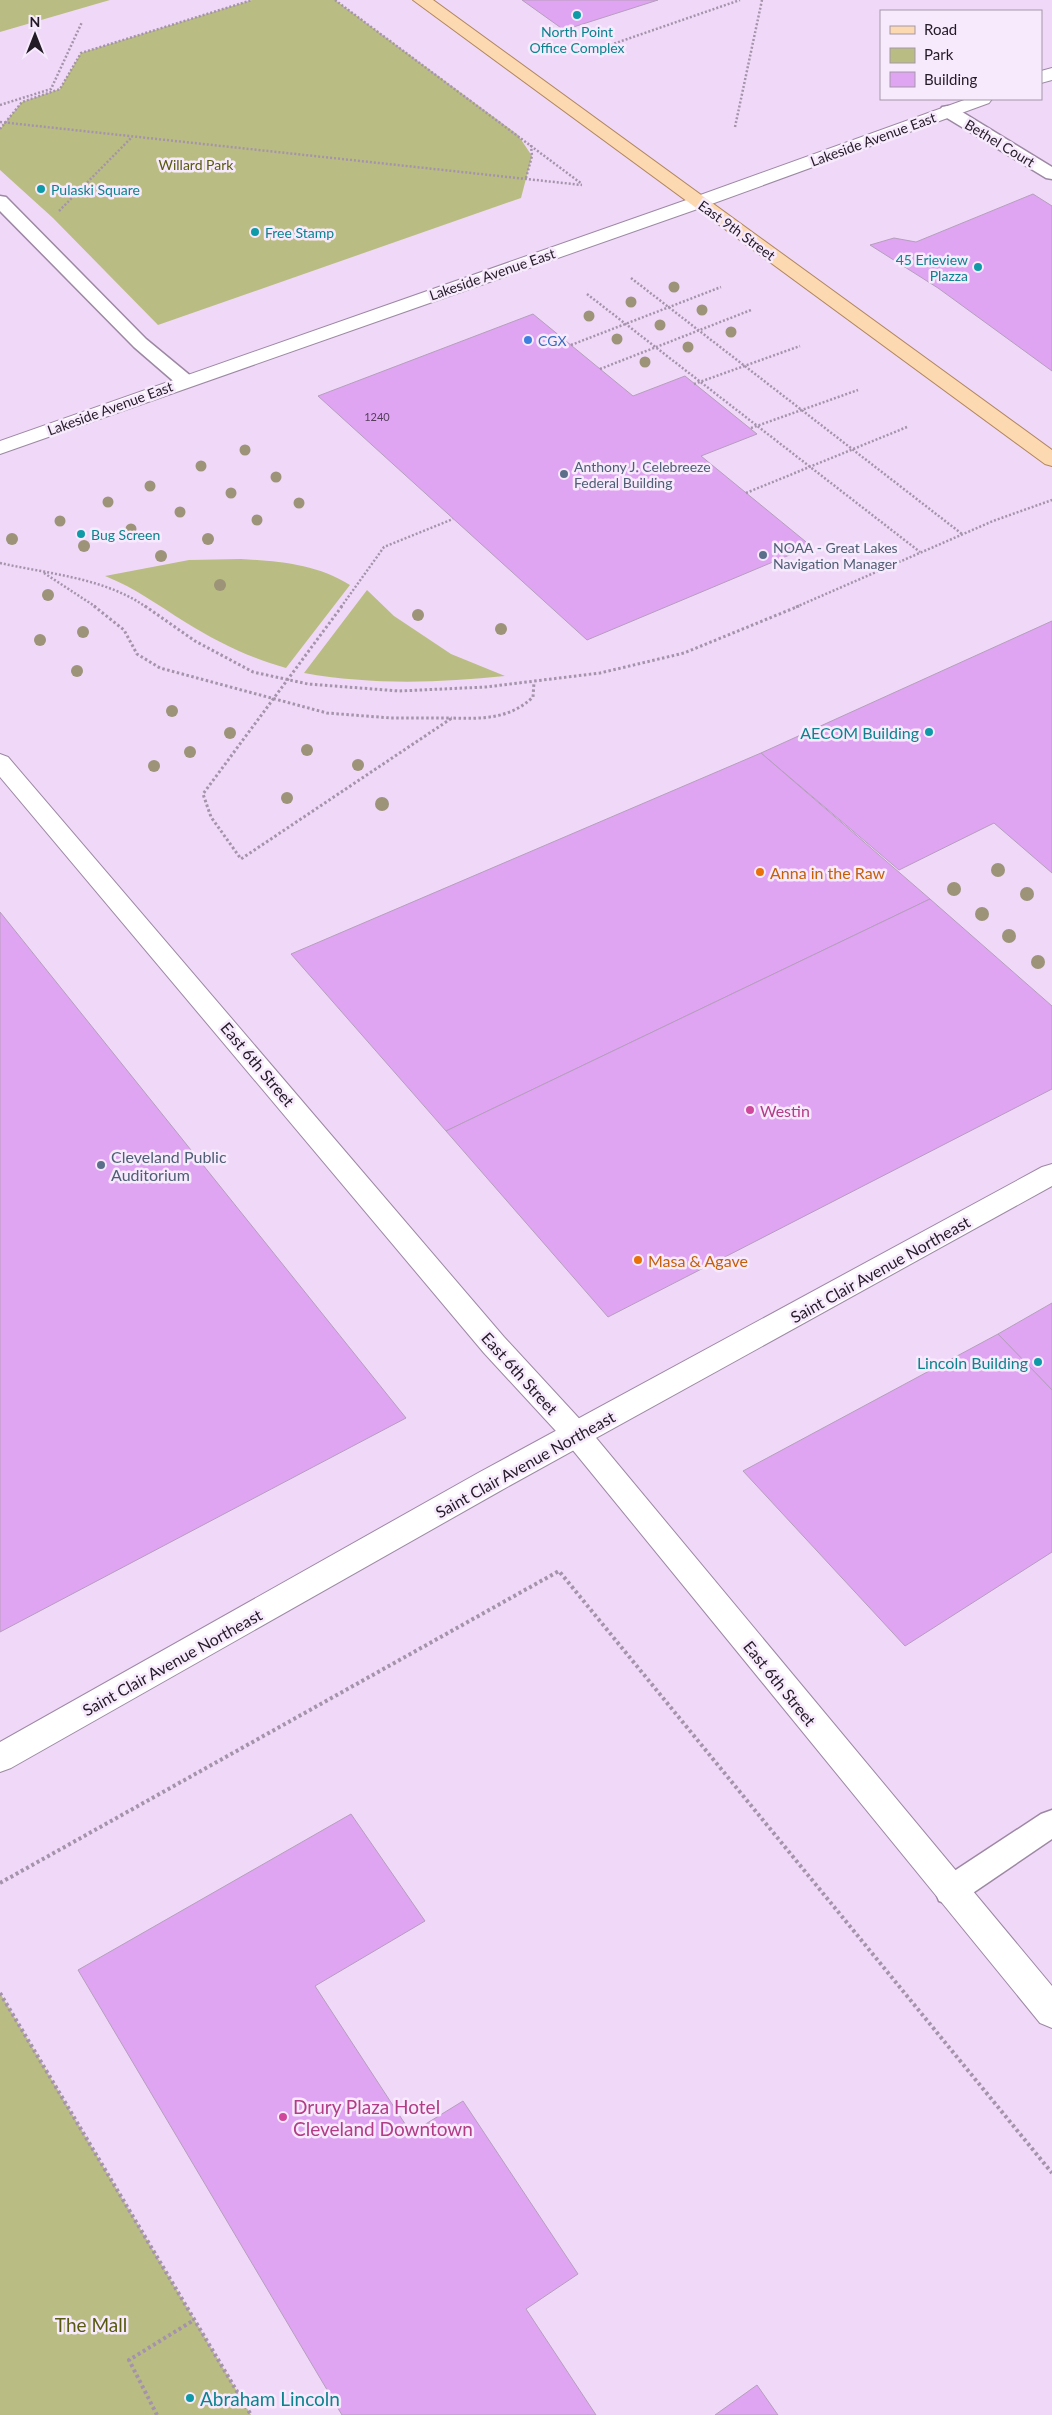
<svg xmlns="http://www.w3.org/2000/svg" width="1052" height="2415" viewBox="0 0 1052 2415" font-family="Lato,sans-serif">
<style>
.green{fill:#babd83}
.building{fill:#e0a5f2;stroke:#b59ebc}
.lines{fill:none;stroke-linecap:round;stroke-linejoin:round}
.service-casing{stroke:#9d88a4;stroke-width:3}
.minor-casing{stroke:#9d88a4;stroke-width:2}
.tertiary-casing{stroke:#9d88a4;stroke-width:2}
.primary-casing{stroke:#b0865f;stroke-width:2}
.path-far2{stroke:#a493ab;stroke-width:2.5;stroke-dasharray:2 2;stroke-linecap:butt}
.path-far1{stroke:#a493ab;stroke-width:3;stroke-dasharray:2.5 2.5;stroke-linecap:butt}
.path{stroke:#a493ab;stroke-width:4;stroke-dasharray:3 3;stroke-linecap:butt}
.service{fill:#fff;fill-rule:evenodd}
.minor{fill:#fff;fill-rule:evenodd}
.tertiary{fill:#fff;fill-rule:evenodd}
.primary{fill:#fdd9b1;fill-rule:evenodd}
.tree{fill:#9c9378}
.culture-dot{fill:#0f9aa8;stroke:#f8eafd;stroke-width:2}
.shop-dot{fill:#3f7fe0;stroke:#f8eafd;stroke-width:2}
.service-dot{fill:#5c6f8a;stroke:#f8eafd;stroke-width:2}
.food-dot{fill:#e8710a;stroke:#f8eafd;stroke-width:2}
.hotel-dot{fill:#d1479c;stroke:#f8eafd;stroke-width:2}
.labels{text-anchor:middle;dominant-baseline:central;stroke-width:5;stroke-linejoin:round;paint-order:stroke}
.far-number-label{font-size:11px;fill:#523e59}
.far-culture-label{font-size:14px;fill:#0d838f;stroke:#f8eafd;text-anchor:start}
.far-street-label{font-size:14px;fill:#231b26;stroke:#f8eafd}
.far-park-label{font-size:14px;fill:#585a10;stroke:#f8eafd}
.far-shop-label{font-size:14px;fill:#366cbe;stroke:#f8eafd;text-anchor:start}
.far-service-label{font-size:14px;fill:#4e5e75;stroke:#f8eafd;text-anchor:start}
.culture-label{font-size:16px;fill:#0d838f;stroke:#f8eafd;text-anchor:end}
.food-label{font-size:16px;fill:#c56008;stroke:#f8eafd;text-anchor:start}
.street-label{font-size:16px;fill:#231b26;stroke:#f8eafd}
.hotel-label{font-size:16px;fill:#b23c85;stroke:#f8eafd;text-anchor:start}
.service-label{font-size:16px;fill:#4e5e75;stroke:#f8eafd;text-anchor:start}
.near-hotel-label{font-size:19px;fill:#b23c85;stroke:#f8eafd;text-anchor:start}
.near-park-label{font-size:19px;fill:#585a10;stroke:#f8eafd}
.near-culture-label{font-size:19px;fill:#0d838f;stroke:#f8eafd;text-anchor:start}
</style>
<rect width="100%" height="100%" fill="#f0d9f8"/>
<g class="green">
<polygon points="0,0 110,0 0,32"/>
<polygon points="252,0 335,0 518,135 532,156 521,198 158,325 53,218 0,170 0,129 22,102 60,89 81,53"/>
<path d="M241 559C278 561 317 564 350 585L286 668C250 658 217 642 185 622 158 605 135 588 105 576L189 560Z"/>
<path d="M367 590 394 616 451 654 505 676C439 683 370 685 304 673Z"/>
<polygon points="0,1993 251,2415 0,2415"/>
</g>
<g class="building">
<polygon points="522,0 658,0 564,30"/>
<polygon points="1033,194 1052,206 1052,371 938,288 870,245 894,238 916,242"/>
<polygon points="533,314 633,396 685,376 757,434 701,456 811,546 587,640 318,396"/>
<polygon points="1052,621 1052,873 994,823 899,870 761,753"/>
<polygon points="761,753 930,899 446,1131 291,954"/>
<polygon points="930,899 1052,1006 1052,1089 608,1317 446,1131"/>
<polygon points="0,912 406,1418 0,1632"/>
<polygon points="1052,1303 1052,1390 998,1334"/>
<polygon points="998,1334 1052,1390 1052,1552 905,1646 743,1471"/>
<polygon points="351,1814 425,1921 315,1986 411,2133 463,2101 578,2274 526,2309 596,2415 342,2415 78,1970"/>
<polygon points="757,2385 778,2415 715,2415"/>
</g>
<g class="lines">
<defs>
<g id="service">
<polygon points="948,106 954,107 1052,167 1052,179 1046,178 942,115 940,111 942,107"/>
<polygon points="0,196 6,197 146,339 192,377 194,381 192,385 178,385 134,347 0,211"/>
<polygon points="1052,1810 1052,1839 961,1901 950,1905 939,1901 935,1891 939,1881 1041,1814"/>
</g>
<polygon id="minor" points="0,754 8,757 504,1337 587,1427 1052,1986 1052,2028 1040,2023 567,1443 484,1353 0,777"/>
<g id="tertiary">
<polygon points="1052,68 1052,80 1041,83 1041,71"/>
<polygon points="967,99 992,99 989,103 706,206 0,454 0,441 692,198"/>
<polygon points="1052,1164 1052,1186 500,1491 11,1768 0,1772 0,1742 478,1473 1042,1167"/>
</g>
<polygon id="primary" points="413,0 433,0 1052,450 1052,466 1045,464"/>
</defs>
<use href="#service" class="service-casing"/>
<use href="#minor" class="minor-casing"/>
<use href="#tertiary" class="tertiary-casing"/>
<use href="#primary" class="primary-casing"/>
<g class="path-far2">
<polyline points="335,0 582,184"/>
<polyline points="584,54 740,0"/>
<polyline points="0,105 51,89 82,22"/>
<polyline points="0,122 582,185"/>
<polyline points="735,127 762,0"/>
<polyline points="0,129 22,102 60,89 81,53 252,0"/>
<polyline points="526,178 532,156 531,145"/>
<polyline points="59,211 132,137"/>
<polyline points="631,278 962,534"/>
<polyline points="587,294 920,552"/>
<polyline points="571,345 721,287"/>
<polyline points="600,369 751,310"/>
<polyline points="694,384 800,346"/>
<polyline points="751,428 858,390"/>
<polyline points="746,493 907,427"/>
<path d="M0 563C49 574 105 578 146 607"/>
<polyline points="44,573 96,607"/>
<polyline points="341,607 384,547 453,519"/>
<polyline points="796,607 993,521 1052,500"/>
</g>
<g class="path-far1">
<polyline points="94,606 124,630 137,654 160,668 327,713 391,718 452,718"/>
<polyline points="145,606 195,641 253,672 308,684 399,691 486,687 600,673 684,653 799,606"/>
<path d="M342 606 203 794 211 817 241 859 452 718C482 719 510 719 533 697L534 682"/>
</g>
<g class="path">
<polyline points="0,1883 559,1571 1052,2173"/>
<polyline points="0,1993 251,2415"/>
<polyline points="157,2415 129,2360 194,2320"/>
</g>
<use href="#service" class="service"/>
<use href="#minor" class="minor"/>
<use href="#tertiary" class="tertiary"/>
<use href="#primary" class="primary"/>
</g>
<g class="tree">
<circle cx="674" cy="287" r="5.5"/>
<circle cx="631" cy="302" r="5.5"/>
<circle cx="702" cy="310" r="5.5"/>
<circle cx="589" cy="316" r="5.5"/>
<circle cx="660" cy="325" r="5.5"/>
<circle cx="731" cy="332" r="5.5"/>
<circle cx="617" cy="339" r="5.5"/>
<circle cx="688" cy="347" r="5.5"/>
<circle cx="645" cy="362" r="5.5"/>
<circle cx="245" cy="450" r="5.5"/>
<circle cx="201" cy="466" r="5.5"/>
<circle cx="276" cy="477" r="5.5"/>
<circle cx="150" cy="486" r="5.5"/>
<circle cx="231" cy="493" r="5.5"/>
<circle cx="108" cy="502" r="5.5"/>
<circle cx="299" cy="503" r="5.5"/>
<circle cx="180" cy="512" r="5.5"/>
<circle cx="257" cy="520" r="5.5"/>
<circle cx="60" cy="521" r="5.5"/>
<circle cx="131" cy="529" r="5.5"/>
<circle cx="12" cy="539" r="6"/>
<circle cx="208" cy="539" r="6"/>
<circle cx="84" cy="546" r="6"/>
<circle cx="161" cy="556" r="6"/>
<circle cx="220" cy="585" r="6"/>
<circle cx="48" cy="595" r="6"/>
<circle cx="418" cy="615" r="6"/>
<circle cx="501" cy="629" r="6"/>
<circle cx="83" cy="632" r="6"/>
<circle cx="40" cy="640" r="6"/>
<circle cx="77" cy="671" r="6"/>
<circle cx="172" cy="711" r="6"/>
<circle cx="230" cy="733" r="6"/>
<circle cx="307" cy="750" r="6"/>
<circle cx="190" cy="752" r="6"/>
<circle cx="358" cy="765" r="6"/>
<circle cx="154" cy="766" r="6"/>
<circle cx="287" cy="798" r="6"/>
<circle cx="382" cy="804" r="7"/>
<circle cx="998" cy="870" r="7"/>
<circle cx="954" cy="889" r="7"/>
<circle cx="1027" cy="894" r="7"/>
<circle cx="982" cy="914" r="7"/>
<circle cx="1009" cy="936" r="7"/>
<circle cx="1038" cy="962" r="7"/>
</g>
<g class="culture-dot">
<circle cx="577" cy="15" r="5"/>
<circle cx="41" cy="189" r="5"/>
<circle cx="255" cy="232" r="5"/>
<circle cx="978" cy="267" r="5"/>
<circle cx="81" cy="534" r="5"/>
<circle cx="929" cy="732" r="5"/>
<circle cx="1038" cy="1362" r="5"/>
<circle cx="190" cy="2398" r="5"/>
</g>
<circle class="shop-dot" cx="528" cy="340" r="5"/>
<g class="service-dot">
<circle cx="564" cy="474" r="5"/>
<circle cx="763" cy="555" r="5"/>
<circle cx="101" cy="1165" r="5"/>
</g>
<g class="food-dot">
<circle cx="760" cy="872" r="5"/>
<circle cx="638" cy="1260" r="5"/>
</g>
<g class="hotel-dot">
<circle cx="750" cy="1110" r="5"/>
<circle cx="283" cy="2117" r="5"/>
</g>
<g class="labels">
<g class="far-number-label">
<text x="377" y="416">1240</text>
</g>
<g class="far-culture-label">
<text x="577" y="31" text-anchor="middle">North Point<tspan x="577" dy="16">Office Complex</tspan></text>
<text x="51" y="189">Pulaski Square</text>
<text x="265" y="232">Free Stamp</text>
<text x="968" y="259" text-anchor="end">45 Erieview<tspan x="968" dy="16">Plazza</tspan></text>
<text x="91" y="534">Bug Screen</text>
</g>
<g class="far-street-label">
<text transform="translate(873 139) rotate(-20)">Lakeside Avenue East</text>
<text transform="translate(1000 143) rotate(31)">Bethel Court</text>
<text transform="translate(737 230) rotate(36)">East 9th Street</text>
<text transform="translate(492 274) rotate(-19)">Lakeside Avenue East</text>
<text transform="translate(110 408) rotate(-20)">Lakeside Avenue East</text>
</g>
<g class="far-park-label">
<text x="196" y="164">Willard Park</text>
</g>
<g class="far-shop-label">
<text x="538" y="340">CGX</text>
</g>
<g class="far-service-label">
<text x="574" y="466">Anthony J. Celebreeze<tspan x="574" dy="16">Federal Building</tspan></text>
<text x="773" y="547">NOAA - Great Lakes<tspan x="773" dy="16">Navigation Manager</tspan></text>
</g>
<g class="culture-label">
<text x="919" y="732">AECOM Building</text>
<text x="1028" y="1362">Lincoln Building</text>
</g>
<g class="food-label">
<text x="770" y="872">Anna in the Raw</text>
<text x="648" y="1260">Masa &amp; Agave</text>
</g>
<g class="street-label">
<text transform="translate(258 1064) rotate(50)">East 6th Street</text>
<text transform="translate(880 1269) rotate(-29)">Saint Clair Avenue Northeast</text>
<text transform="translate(520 1373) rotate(48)">East 6th Street</text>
<text transform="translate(525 1464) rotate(-29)">Saint Clair Avenue Northeast</text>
<text transform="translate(172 1662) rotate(-29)">Saint Clair Avenue Northeast</text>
<text transform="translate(780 1683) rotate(51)">East 6th Street</text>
</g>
<g class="hotel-label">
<text x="760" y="1110">Westin</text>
</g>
<g class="service-label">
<text x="111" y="1156">Cleveland Public<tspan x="111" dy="18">Auditorium</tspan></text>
</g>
<g class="near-hotel-label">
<text x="293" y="2106">Drury Plaza Hotel<tspan x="293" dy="22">Cleveland Downtown</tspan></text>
</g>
<g class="near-park-label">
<text x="91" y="2324">The Mall</text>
</g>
<g class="near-culture-label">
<text x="200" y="2398">Abraham Lincoln</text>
</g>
</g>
<rect x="880" y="10" width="162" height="90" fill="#f8eafd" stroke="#a397a7"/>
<rect x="890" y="26" width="25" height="8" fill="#fdd9b1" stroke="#a397a7"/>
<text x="924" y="35" font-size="15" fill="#231b26">Road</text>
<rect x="890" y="48" width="25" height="15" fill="#babd83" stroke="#a397a7"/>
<text x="924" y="60" font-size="15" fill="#231b26">Park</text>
<rect x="890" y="72" width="25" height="15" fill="#e0a5f2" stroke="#a397a7"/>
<text x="924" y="85" font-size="15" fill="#231b26">Building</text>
<g transform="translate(35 35)" stroke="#f8eafd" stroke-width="4" paint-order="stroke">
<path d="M0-4L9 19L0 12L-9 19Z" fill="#231b26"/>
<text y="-8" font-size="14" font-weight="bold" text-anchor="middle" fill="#231b26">N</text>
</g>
</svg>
